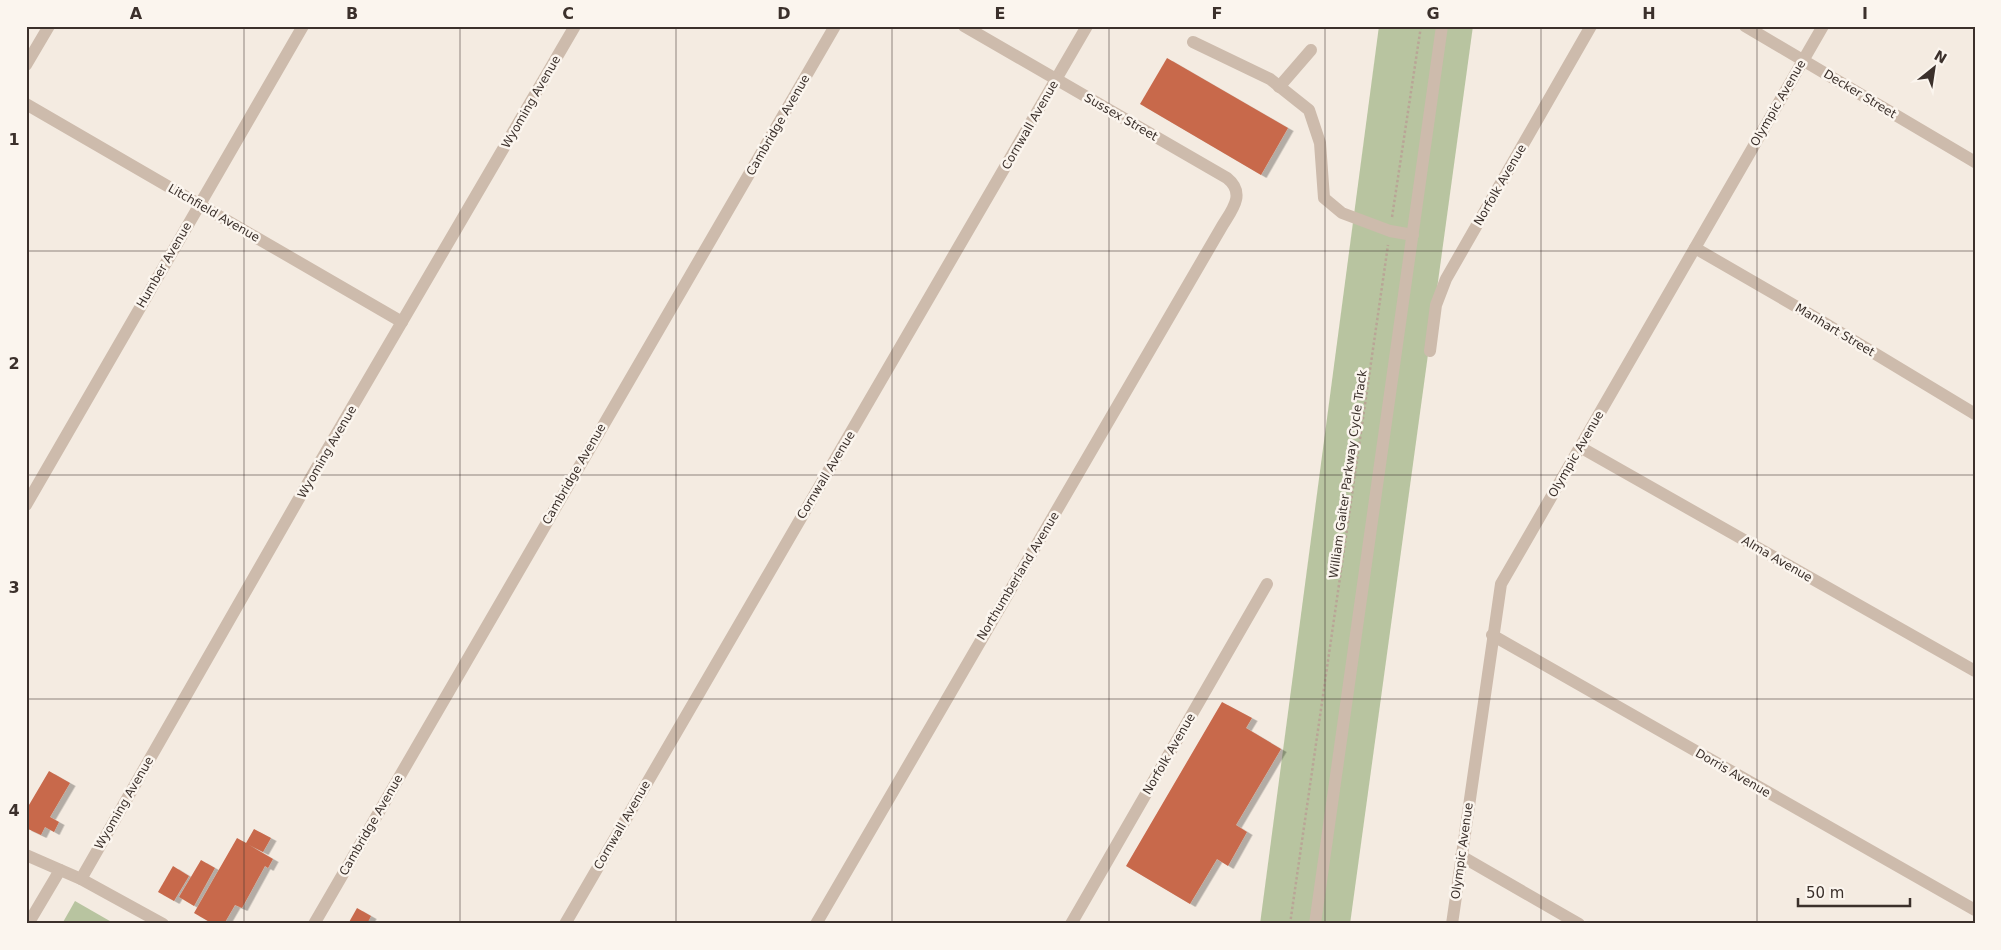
<svg xmlns="http://www.w3.org/2000/svg" width="2001" height="950" viewBox="0 0 2001 950" font-family="'DejaVu Sans',sans-serif">
<style>
.green{fill:#b8c4a0}
.building{fill:#c8694b;filter:url(#shadow)}
.lines{fill:none;stroke-linecap:round;stroke-linejoin:round}
.path{stroke:#b9a596;stroke-width:2.5;stroke-dasharray:2.5 2.5;stroke-linecap:butt}
.minor{stroke:#cdbbac;stroke-width:12}
.grid{fill:none;stroke:#3b302b;stroke-width:1;stroke-opacity:0.55}
.labels{text-anchor:middle;dominant-baseline:central;stroke-width:5;stroke-linejoin:round;paint-order:stroke}
.street-label{font-size:12px;fill:#3b302b;stroke:#fbf5ee}
.neatline{fill:none;stroke:#3b302b;stroke-width:2}
.grid-label{font-size:16px;text-anchor:middle;font-weight:bold;fill:#3b302b}
</style>
<defs>
<filter id="shadow"><feDropShadow dx="5.5" dy="3" stdDeviation="0" flood-color="#0004"/></filter>
</defs>
<rect width="100%" height="100%" fill="#f4ebe1"/>
<g class="green">
<polygon points="1379,26 1473,26 1350,924 1260,924"/>
<polygon points="75,901 115,924 62,924"/>
</g>
<g class="building">
<polygon points="1167,58 1288,128 1261,175 1140,104"/>
<polygon points="1222,702 1252,718 1246,728 1281,749 1236,825 1247,832 1228,866 1217,859 1190,904 1126,866"/>
<polygon points="49,771 70,783 50,817 59,822 54,832 45,827 41,835 26,828 26,810"/>
<polygon points="254,829 271,838 263,852 249,845 273,859 268,868 265,866 242,908 235,905 224,924 213,924 194,913 237,838 246,843"/>
<polygon points="201,860 215,868 194,906 179,897"/>
<polygon points="173,866 189,876 174,901 158,892"/>
<polygon points="357,908 371,916 367,924 348,924"/>
</g>
<g class="lines">
<g class="path">
<polyline points="1392,217 1421,26"/>
<polyline points="1290,924 1388,245"/>
</g>
<g class="minor">
<polyline points="1745,26 1975,162"/>
<polyline points="1193,42 1270,79 1309,110 1320,143 1324,198 1342,213 1390,231 1413,235"/>
<polyline points="26,65 49,26"/>
<polyline points="1279,87 1311,50"/>
<polyline points="26,104 402,322"/>
<polyline points="1695,248 1816,318 1975,414"/>
<polyline points="1430,351 1436,305 1446,279 1591,26"/>
<polyline points="1580,447 1975,671"/>
<polyline points="26,505 303,26"/>
<polyline points="1492,635 1975,910"/>
<polyline points="26,855 81,879 163,924"/>
<polyline points="1461,856 1579,924"/>
<polyline points="81,879 313,474 575,26"/>
<polyline points="28,924 60,870"/>
<path d="M314 924C487 624 662 326 835 26"/>
<polyline points="565,924 1087,26"/>
<path d="M816 924 1221 228C1231 211 1247 194 1227 178L964 26"/>
<polyline points="1071,924 1267,584"/>
<polyline points="1315,924 1442,26"/>
<polyline points="1452,924 1501,584 1823,26"/>
</g>
</g>
<path class="grid" d="M244 26V924M460 26V924M676 26V924M892 26V924M1109 26V924M1325 26V924M1541 26V924M1757 26V924M26 251H1975M26 475H1975M26 699H1975"/>
<g class="labels">
<g class="street-label">
<text transform="translate(1860 94) rotate(31)">Decker Street</text>
<text transform="translate(531 102) rotate(-60)">Wyoming Avenue</text>
<text transform="translate(1778 103) rotate(-60)">Olympic Avenue</text>
<text transform="translate(1121 117) rotate(30)">Sussex Street</text>
<text transform="translate(778 125) rotate(-60)">Cambridge Avenue</text>
<text transform="translate(1030 125) rotate(-60)">Cornwall Avenue</text>
<text transform="translate(1500 185) rotate(-60)">Norfolk Avenue</text>
<text transform="translate(214 213) rotate(30)">Litchfield Avenue</text>
<text transform="translate(164 265) rotate(-60)">Humber Avenue</text>
<text transform="translate(1835 330) rotate(31)">Manhart Street</text>
<text transform="translate(327 452) rotate(-60)">Wyoming Avenue</text>
<text transform="translate(1576 454) rotate(-60)">Olympic Avenue</text>
<text transform="translate(574 474) rotate(-60)">Cambridge Avenue</text>
<text transform="translate(1348 474) rotate(-82)">William Gaiter Parkway Cycle Track</text>
<text transform="translate(826 475) rotate(-59)">Cornwall Avenue</text>
<text transform="translate(1777 559) rotate(30)">Alma Avenue</text>
<text transform="translate(1018 576) rotate(-59)">Northumberland Avenue</text>
<text transform="translate(1169 754) rotate(-60)">Norfolk Avenue</text>
<text transform="translate(1733 773) rotate(30)">Dorris Avenue</text>
<text transform="translate(124 803) rotate(-60)">Wyoming Avenue</text>
<text transform="translate(371 825) rotate(-60)">Cambridge Avenue</text>
<text transform="translate(622 825) rotate(-60)">Cornwall Avenue</text>
<text transform="translate(1462 851) rotate(-82)">Olympic Avenue</text>
</g>
</g>
<rect width="2001" height="950" fill="none" stroke="#fbf5ee" stroke-width="55"/>
<g transform="translate(1934 68) rotate(30)" stroke="#fbf5ee" stroke-width="4" paint-order="stroke">
<path d="M0-4L9 19L0 12L-9 19Z" fill="#3b302b"/>
<text y="-8" font-size="14" font-weight="bold" text-anchor="middle" fill="#3b302b">N</text>
</g>
<path d="M1798 898v8h112v-8" fill="none" stroke="#3b302b" stroke-width="2.5"/>
<text x="1806" y="898" font-size="15" fill="#3b302b" stroke="#fbf5ee" stroke-width="4" paint-order="stroke">50 m</text>
<rect x="28" y="28" width="1946" height="894" class="neatline"/>
<g class="grid-label">
<text x="136" y="19">A</text>
<text x="352" y="19">B</text>
<text x="568" y="19">C</text>
<text x="784" y="19">D</text>
<text x="1000" y="19">E</text>
<text x="1217" y="19">F</text>
<text x="1433" y="19">G</text>
<text x="1649" y="19">H</text>
<text x="1865" y="19">I</text>
<text x="14" y="145">1</text>
<text x="14" y="369">2</text>
<text x="14" y="593">3</text>
<text x="14" y="816">4</text>
</g>
</svg>
